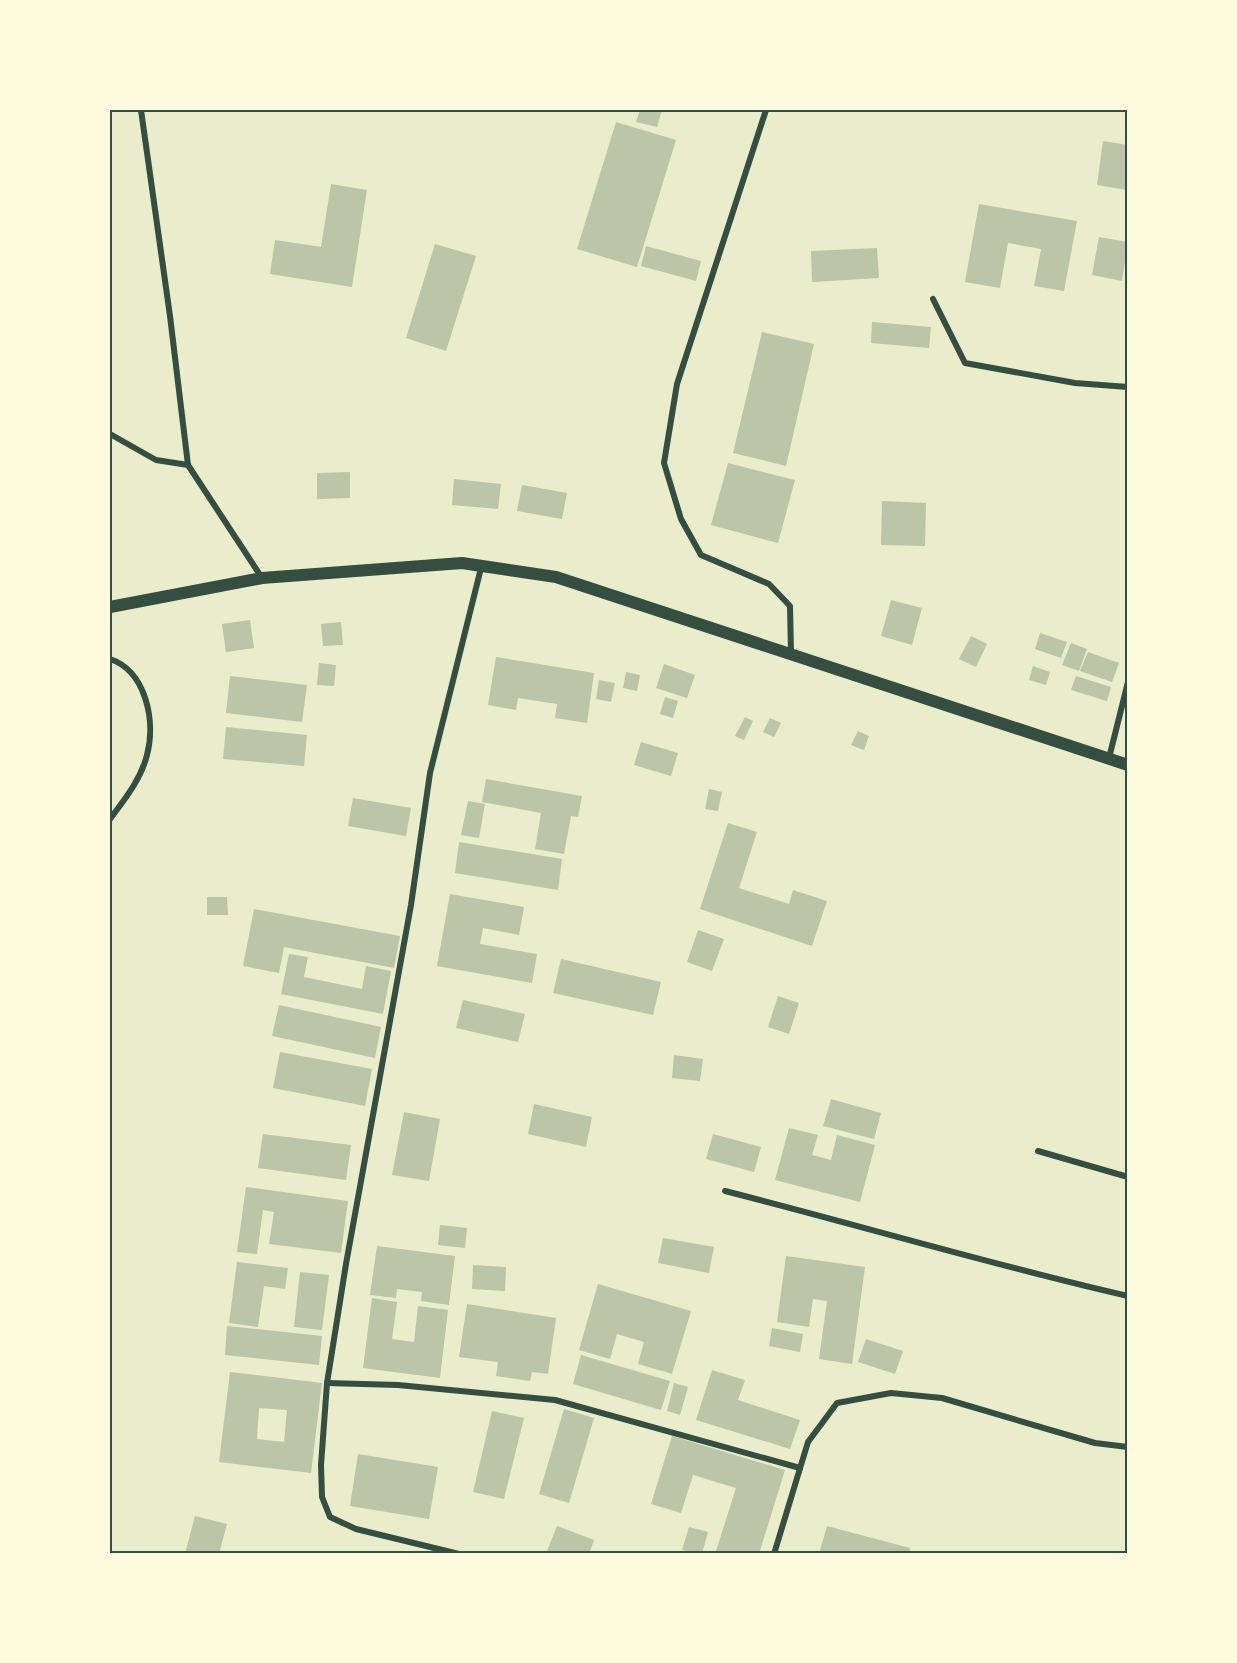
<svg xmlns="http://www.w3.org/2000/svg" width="1237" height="1663" viewBox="0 0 1237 1663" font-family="Inter,sans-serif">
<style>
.building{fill:#bcc5a7;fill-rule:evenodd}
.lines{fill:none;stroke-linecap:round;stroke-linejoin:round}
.minor{stroke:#344e41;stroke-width:6}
.secondary{stroke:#344e41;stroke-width:12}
.neatline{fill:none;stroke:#344e41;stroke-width:2}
</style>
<rect width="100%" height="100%" fill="#e9edc9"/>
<g class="building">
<polygon points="640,110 662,110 657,127 636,122"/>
<polygon points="616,122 676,140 637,267 577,249"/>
<polygon points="1103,141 1128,145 1127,190 1097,185"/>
<polygon points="331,184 367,190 352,287 270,274 275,240 321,247"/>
<polygon points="979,204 1077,221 1064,291 1034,286 1041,249 1008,243 1000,288 965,282"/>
<polygon points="1099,237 1128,242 1122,281 1092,275"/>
<polygon points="435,244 476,256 446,351 406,338"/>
<polygon points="646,246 701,261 696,281 641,266"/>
<polygon points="877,248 879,278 812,282 811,251"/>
<polygon points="872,322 931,327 929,348 871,343"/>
<polygon points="762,332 814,344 786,466 733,453"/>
<polygon points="728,463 795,480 778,543 711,525"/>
<polygon points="350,472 350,498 317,499 317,473"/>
<polygon points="454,479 501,484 498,509 452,505"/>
<polygon points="522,485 567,493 562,519 517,511"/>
<polygon points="882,501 926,503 925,546 881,545"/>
<polygon points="891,600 922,608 912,645 881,636"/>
<polygon points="250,620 254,648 226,652 222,624"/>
<polygon points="341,622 343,645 323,646 321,624"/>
<polygon points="1040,633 1067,642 1061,658 1035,649"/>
<polygon points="971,636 987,644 976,667 959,659"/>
<polygon points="1071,643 1087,649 1079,671 1062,665"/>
<polygon points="1088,652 1119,663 1112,682 1080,671"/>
<polygon points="496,657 594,673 587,723 555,718 557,704 518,698 516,710 488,705"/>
<polygon points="319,663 336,665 334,686 317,685"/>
<polygon points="664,664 695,675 687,698 656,688"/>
<polygon points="1033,666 1050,672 1046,685 1029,680"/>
<polygon points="626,672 640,675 637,691 623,688"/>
<polygon points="230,676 307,685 302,722 226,713"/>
<polygon points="1076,676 1111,687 1107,701 1071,690"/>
<polygon points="599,680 615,683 611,702 596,699"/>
<polygon points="665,697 678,701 673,718 660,714"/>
<polygon points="745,717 753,721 744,740 735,736"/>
<polygon points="770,718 781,723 774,737 763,732"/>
<polygon points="226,727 307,735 304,766 223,759"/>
<polygon points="858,731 869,736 864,750 851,745"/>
<polygon points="641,742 678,753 671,776 634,765"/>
<polygon points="486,779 582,796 578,817 571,816 564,854 535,849 541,813 482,802"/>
<polygon points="709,789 722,792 718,811 705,809"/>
<polygon points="353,798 411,808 406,836 348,826"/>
<polygon points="468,801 485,804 479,838 461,835"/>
<polygon points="728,823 757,832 739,888 789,904 793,890 827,901 812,946 700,909"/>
<polygon points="459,842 562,859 558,890 455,873"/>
<polygon points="450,894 524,907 519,935 483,928 480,944 537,954 532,983 437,966"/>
<polygon points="207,897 227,897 228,915 207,915"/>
<polygon points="254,909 400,936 394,968 284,947 279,973 243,966"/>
<polygon points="698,930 724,939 712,971 687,962"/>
<polygon points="289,954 308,957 304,977 362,989 366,966 391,971 383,1014 281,994"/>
<polygon points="561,959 661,982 653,1015 553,993"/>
<polygon points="778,996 799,1003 789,1034 768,1027"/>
<polygon points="463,1000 525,1014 518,1042 456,1028"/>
<polygon points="279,1005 381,1027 375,1058 272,1036"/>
<polygon points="280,1052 372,1069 365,1106 273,1088"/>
<polygon points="674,1055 703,1059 700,1081 672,1078"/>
<polygon points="831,1099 881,1113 874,1139 823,1126"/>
<polygon points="534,1104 592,1117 586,1147 528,1134"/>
<polygon points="404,1112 440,1119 429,1181 392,1175"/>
<polygon points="789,1128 818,1135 812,1155 831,1160 837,1135 875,1145 860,1202 775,1180"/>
<polygon points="263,1134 351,1145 346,1180 258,1168"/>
<polygon points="713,1134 761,1147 754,1172 706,1159"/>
<polygon points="246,1187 348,1201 341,1253 269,1244 274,1212 263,1210 257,1254 237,1252"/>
<polygon points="440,1225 467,1228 465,1248 438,1245"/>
<polygon points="663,1238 714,1247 709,1273 658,1263"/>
<polygon points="377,1246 455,1256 449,1305 421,1301 422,1292 397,1289 396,1298 370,1295"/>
<polygon points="786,1256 865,1267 852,1364 819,1359 827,1301 813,1299 809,1327 777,1322"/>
<polygon points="237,1262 288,1268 285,1289 264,1286 258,1327 229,1323"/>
<polygon points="473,1265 506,1267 505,1291 472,1289"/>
<polygon points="300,1272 329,1275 322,1330 294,1327"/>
<polygon points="598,1284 691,1311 672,1374 638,1364 644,1342 617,1334 610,1359 579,1350"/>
<polygon points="372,1298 397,1302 392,1339 414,1342 418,1306 448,1310 440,1378 363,1368"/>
<polygon points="467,1304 556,1318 548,1374 532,1372 530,1381 496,1376 498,1362 459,1357"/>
<polygon points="227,1326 322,1336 319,1365 225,1355"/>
<polygon points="772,1328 803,1334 800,1352 769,1346"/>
<polygon points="866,1339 903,1351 895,1374 858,1362"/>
<polygon points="581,1355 670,1381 661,1410 573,1384"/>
<polygon points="712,1370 745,1380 738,1400 800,1420 790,1449 696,1420"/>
<path d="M230 1372 322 1383 311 1473 219 1462ZM259 1408 287 1410 284 1442 257 1439Z"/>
<polygon points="674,1383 688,1387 680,1415 667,1411"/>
<polygon points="564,1409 594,1418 569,1503 539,1494"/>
<polygon points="492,1411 524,1418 504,1499 473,1492"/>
<polygon points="672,1436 785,1470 759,1554 716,1551 736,1488 693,1475 681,1513 651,1504"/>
<polygon points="358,1454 438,1467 429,1519 350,1506"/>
<polygon points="195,1516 227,1524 219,1554 185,1554"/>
<polygon points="557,1526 594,1540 589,1554 547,1551"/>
<polygon points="827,1526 910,1548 909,1554 819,1554"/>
<polygon points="689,1527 708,1532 702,1554 682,1550"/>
</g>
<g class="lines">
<g class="minor">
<polyline points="141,110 170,316 188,465 262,578"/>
<polyline points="766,110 677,384 664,463 681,519 701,555 769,584 790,606 791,653"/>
<polyline points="933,299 965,363 1075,383 1128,387"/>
<polyline points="110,434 156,460 188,465"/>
<path d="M110 659C146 671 156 721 147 755 141 779 125 799 110 819"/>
<polyline points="1109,758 1128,682"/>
<polyline points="1038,1151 1128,1177"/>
<path d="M725 1191C859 1225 992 1265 1128 1296"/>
<polyline points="327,1383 398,1385 555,1400 800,1468"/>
<polyline points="459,1554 356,1529 330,1517 322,1497 321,1465 327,1383 346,1264 411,905 430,773 482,564"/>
<polyline points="774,1554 808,1442 837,1403 891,1393 942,1398 1095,1443 1128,1447"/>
</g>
<polyline class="secondary" points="110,607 262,578 462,563 556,577 1128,765"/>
</g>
<rect width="1237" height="1663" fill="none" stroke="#fefae0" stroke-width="222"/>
<rect x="111" y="111" width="1015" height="1441" class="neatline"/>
</svg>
